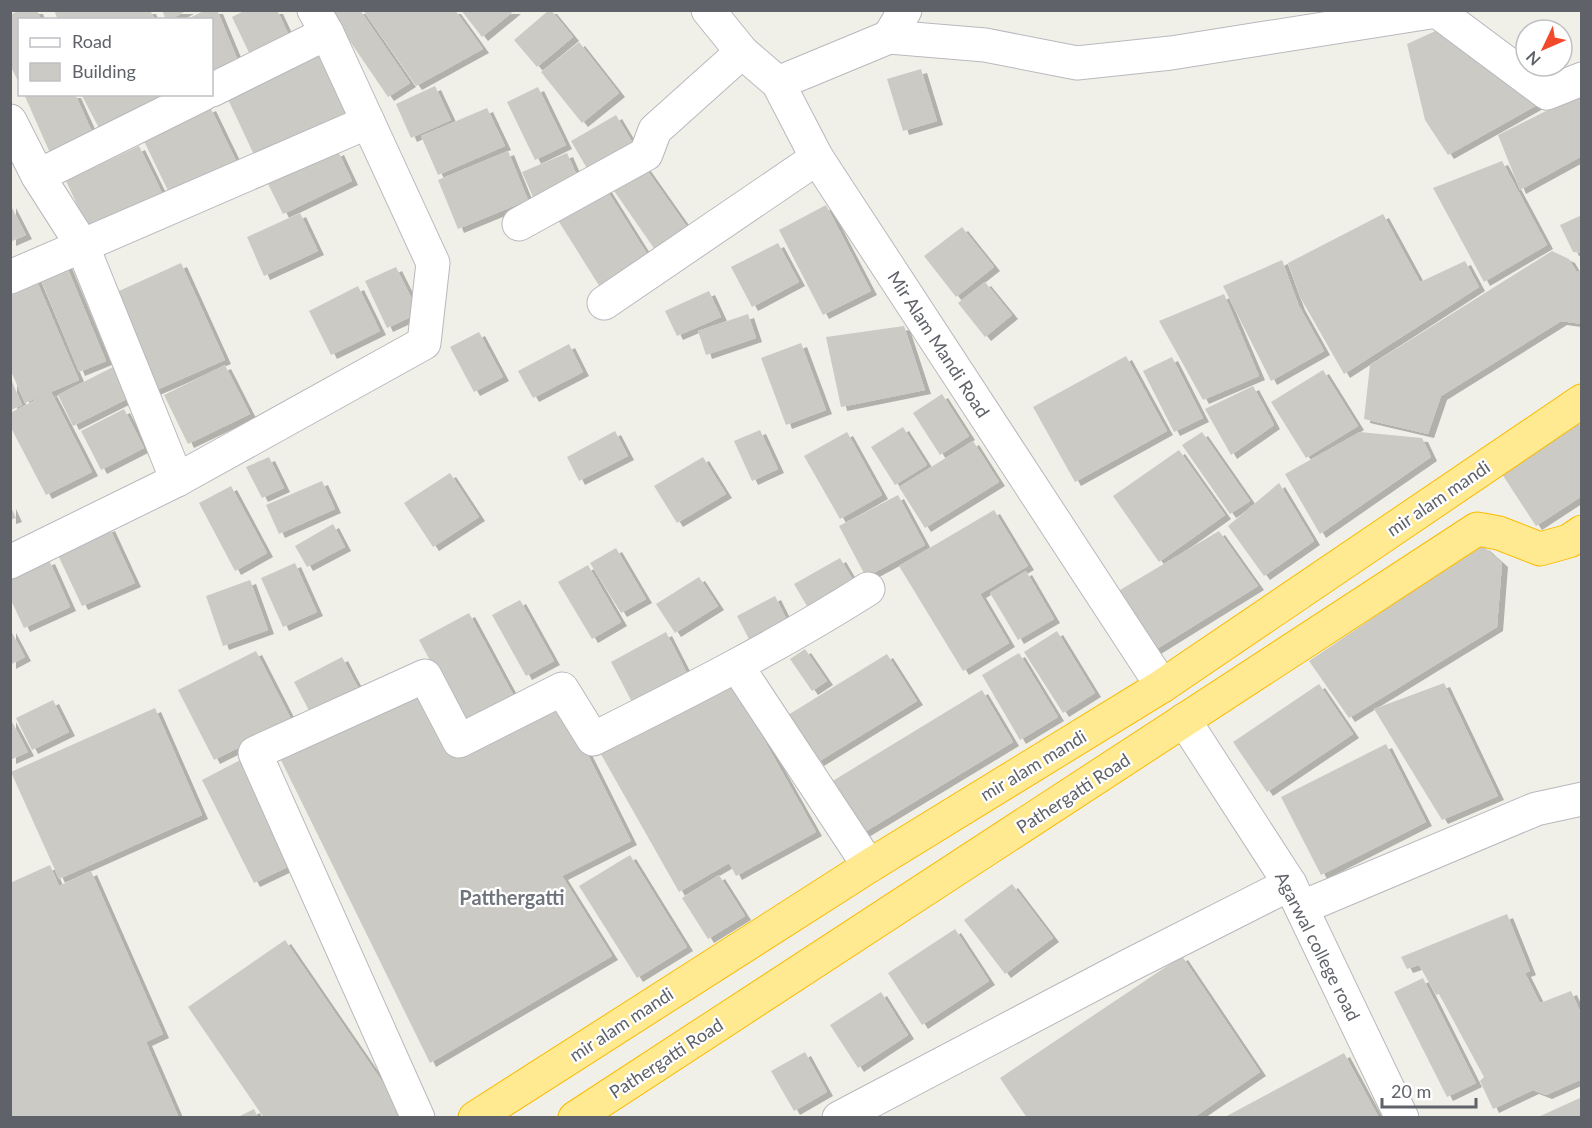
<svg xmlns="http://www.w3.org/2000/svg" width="1592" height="1128" viewBox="0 0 1592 1128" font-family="Lato,sans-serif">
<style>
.building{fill:#cccac4;filter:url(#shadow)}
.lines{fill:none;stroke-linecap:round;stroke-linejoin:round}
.minor-casing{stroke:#b8b9be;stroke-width:35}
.highway-casing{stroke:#f9bb00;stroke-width:35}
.minor{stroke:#fff;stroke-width:33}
.highway{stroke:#ffea91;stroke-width:33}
.labels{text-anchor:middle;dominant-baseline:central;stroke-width:4.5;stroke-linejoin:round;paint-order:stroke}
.street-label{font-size:18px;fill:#5f6268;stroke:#fff}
.neighbourhood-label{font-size:20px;font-weight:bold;fill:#6f747a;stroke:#fff}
</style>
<defs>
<filter id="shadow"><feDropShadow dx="6" dy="4" stdDeviation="0" flood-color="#0004"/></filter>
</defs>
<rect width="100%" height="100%" fill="#f1f0e8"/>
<g class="building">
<polygon points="20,10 37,10 41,20 20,20 20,85 10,65 10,15"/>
<polygon points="54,10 150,10 155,20 58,20"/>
<polygon points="162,10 188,10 169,20 166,20"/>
<polygon points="206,10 217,10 239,63 212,75 212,20 185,20"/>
<polygon points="246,10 277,10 292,42 253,61 232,17"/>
<polygon points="332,10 360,10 410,83 388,97 330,12"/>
<polygon points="363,10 455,10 483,49 416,86"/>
<polygon points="461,10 515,10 482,37"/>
<polygon points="549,10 551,10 573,37 537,67 514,40"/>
<polygon points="1442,28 1537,105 1448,155 1425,120 1407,44"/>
<polygon points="579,42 619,93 582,123 541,72"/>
<polygon points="324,49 353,111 255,157 226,95"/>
<polygon points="921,69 937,121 903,131 887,79"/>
<polygon points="435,86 451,120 411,138 396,104"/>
<polygon points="538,87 566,145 535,160 507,102"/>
<polygon points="1582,93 1582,156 1520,190 1498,135"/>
<polygon points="24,94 75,94 93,134 50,153"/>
<polygon points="81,94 165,94 99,128"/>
<polygon points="210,107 239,167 172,199 143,139"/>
<polygon points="487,108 505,146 438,175 421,136"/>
<polygon points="616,115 637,150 592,177 571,141"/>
<polygon points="139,146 164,197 90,232 66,181"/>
<polygon points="338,151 352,181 283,214 268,184"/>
<polygon points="508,151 528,200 458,229 438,180"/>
<polygon points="567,153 578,178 533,197 522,172"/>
<polygon points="1502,161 1547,245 1484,282 1433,188"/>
<polygon points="642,163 692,234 660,257 610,185"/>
<polygon points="605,187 652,262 603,292 556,217"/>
<polygon points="10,204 26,235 10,242"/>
<polygon points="826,205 871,291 823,315 779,230"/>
<polygon points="300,213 318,251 264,276 247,237"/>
<polygon points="1383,214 1420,282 1465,261 1479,287 1344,374 1300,297 1288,263"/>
<polygon points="1582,215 1582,253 1573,252 1560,225"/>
<polygon points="962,227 994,267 956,297 924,256"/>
<polygon points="778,243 799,282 752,307 731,267"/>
<polygon points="1552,251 1569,259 1576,271 1582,271 1582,324 1561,321 1441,396 1428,434 1364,419 1370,365"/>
<polygon points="1282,260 1299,306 1324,351 1271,381 1223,286"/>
<polygon points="65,262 106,361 79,372 38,273"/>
<polygon points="181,263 225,360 154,391 110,295"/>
<polygon points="396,267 419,313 387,328 365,281"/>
<polygon points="35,277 79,380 25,403 10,369 10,288"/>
<polygon points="985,282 1012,315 985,337 958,303"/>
<polygon points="358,286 380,331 331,355 309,311"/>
<polygon points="709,291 721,317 677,336 665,311"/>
<polygon points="1224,294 1259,376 1203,400 1159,321"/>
<polygon points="748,314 756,338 706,355 698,331"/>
<polygon points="904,326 925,390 841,407 826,337"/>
<polygon points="479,332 503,377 474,392 450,347"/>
<polygon points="801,343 826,410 786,425 761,358"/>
<polygon points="569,344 583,372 533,398 518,371"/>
<polygon points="1126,356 1167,431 1075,482 1033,407"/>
<polygon points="1172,357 1203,418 1174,432 1143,371"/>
<polygon points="225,365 250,414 188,444 164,395"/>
<polygon points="113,367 129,398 73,426 58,395"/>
<polygon points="1323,370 1358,426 1306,458 1271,402"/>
<polygon points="11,379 22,405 11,410"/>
<polygon points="1253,386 1274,425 1231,455 1205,409"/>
<polygon points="51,392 92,472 46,495 10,426 10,413"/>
<polygon points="942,394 969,436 940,455 913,413"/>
<polygon points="124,409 144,448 101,470 81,431"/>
<polygon points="1578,423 1582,427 1582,496 1536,526 1502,474"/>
<polygon points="903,427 927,465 895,485 871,447"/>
<polygon points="760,430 778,469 752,481 734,441"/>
<polygon points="615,431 628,456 579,481 567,457"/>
<polygon points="847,432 882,495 840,519 804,456"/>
<polygon points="1202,432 1250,501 1230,514 1182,445"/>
<polygon points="1360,432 1422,438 1431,457 1320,534 1285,474"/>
<polygon points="973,441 999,482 925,528 899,487"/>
<polygon points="1179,450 1225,515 1159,562 1113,496"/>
<polygon points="269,457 284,488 262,498 246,467"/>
<polygon points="703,457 726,494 677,523 654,486"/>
<polygon points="450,473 479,517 433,547 404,503"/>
<polygon points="322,481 335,509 279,534 266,505"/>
<polygon points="1279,483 1314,541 1264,576 1228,526"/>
<polygon points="231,486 267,553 235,571 199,503"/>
<polygon points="898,495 925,545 866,577 839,526"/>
<polygon points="10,505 16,518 10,520"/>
<polygon points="994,510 1028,566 980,594 1009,643 963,671 899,566"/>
<polygon points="333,524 345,547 307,567 295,546"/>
<polygon points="109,527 135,583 82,606 56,551"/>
<polygon points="1219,531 1258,586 1155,650 1115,593"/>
<polygon points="1483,546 1502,563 1497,627 1349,718 1309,661 1398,601"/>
<polygon points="616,548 646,599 621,613 590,563"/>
<polygon points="840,558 857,587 811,613 794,584"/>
<polygon points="49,560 70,607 24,628 10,598 10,577"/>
<polygon points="295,563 317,612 283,627 261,578"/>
<polygon points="588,565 621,622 592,639 558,582"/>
<polygon points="1026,571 1054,619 1018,640 990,593"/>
<polygon points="699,577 718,606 675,633 656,604"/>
<polygon points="250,580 268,630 223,646 206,596"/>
<polygon points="775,596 789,624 751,643 737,616"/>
<polygon points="520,600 554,661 526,676 492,615"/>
<polygon points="469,613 516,700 466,727 419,640"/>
<polygon points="10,629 25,657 10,665"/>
<polygon points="1057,631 1095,693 1063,713 1024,652"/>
<polygon points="666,632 688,675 633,704 611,662"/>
<polygon points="805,649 827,681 812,691 790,659"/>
<polygon points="256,651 292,721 214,760 178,690"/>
<polygon points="1019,653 1058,717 1020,740 982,675"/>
<polygon points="887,654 917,701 818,762 788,715"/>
<polygon points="342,657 363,697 315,722 294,682"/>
<polygon points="728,676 816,832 736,876 729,863 679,892 598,749"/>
<polygon points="1444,683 1498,796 1442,820 1374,709"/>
<polygon points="420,684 456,757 563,705 631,841 562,876 612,956 430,1063 278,754"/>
<polygon points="1319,684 1353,734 1267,792 1233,742"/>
<polygon points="982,690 1013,742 863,833 831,782"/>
<polygon points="53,700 69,732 32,750 16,718"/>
<polygon points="155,708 202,815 59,879 11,772"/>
<polygon points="10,718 28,752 10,760"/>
<polygon points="1386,744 1426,822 1321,875 1281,797"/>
<polygon points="244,758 296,863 254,883 202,780"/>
<polygon points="630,855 687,947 637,978 579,886"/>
<polygon points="50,865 59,886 91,871 163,1034 146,1042 179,1118 10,1118 10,883"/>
<polygon points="719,875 745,916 708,939 682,898"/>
<polygon points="1012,884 1053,938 1005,974 964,920"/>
<polygon points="1507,914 1530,971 1525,973 1540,1003 1571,991 1582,1016 1582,1079 1546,1095 1533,1090 1493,1109 1480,1081 1484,1077 1439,994 1436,995 1419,965 1407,969 1401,957"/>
<polygon points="955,929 989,981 922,1025 888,973"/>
<polygon points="285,940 407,1118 264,1118 188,1007"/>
<polygon points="1182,956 1260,1072 1193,1118 1027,1118 1000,1078"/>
<polygon points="1423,978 1476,1083 1447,1097 1394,992"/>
<polygon points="881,992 908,1035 858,1068 830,1025"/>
<polygon points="805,1052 827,1092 794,1111 771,1071"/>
<polygon points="1344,1053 1379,1118 1223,1118"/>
<polygon points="1582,1097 1582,1118 1536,1118"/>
<polygon points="254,1109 258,1118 236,1118"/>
</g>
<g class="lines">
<defs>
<g id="minor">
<polyline points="708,10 742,52 778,83 817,158 1162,686"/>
<polyline points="889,37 905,10"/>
<polyline points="778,83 889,37 985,45 1077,63 1171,53 1437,11 1547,93 1582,79"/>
<polyline points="212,90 327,33"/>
<polyline points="10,121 38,176 82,245 177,480"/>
<polyline points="38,176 203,94"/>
<polyline points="519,224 646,154 655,130 742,52"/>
<polyline points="10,277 368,122"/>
<polyline points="604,303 817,158"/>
<polyline points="10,562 177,480 424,343 433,263 327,33 314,10"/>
<polyline points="737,666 869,866"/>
<polyline points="1184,720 1290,884 1402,1118"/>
<polyline points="1303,907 1536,809 1582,799"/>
<path d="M418 1118 255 753 425 676 459 741 562 689 593 739C687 692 780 645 868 589"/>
<polyline points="839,1118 1126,967 1290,884"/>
</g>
<g id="highway">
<polyline points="475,1118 869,866 1162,686 1582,401"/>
<polyline points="575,1118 1477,529 1499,533 1540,549 1569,541 1582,532"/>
</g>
</defs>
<use href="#minor" class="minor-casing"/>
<use href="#highway" class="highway-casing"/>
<use href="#minor" class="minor"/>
<use href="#highway" class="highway"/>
</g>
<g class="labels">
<g class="street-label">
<text transform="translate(939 344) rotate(57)">Mir Alam Mandi Road</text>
<text transform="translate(1438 498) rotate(-34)">mir alam mandi</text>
<text transform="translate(1033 765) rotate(-31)">mir alam mandi</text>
<text transform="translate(1073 793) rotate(-33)">Pathergatti Road</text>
<text transform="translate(1318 946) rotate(63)">Agarwal college road</text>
<text transform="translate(621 1024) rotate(-33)">mir alam mandi</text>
<text transform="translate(666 1058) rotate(-33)">Pathergatti Road</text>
</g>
<g class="neighbourhood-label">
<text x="512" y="897">Patthergatti</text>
</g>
</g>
<rect width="1592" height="1128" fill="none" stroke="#5f6268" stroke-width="24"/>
<rect x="18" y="18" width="195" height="78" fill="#ffffff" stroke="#bfc0c3" stroke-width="1.5"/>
<rect x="30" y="38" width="30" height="9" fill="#ffffff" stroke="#bfc0c3" stroke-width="1.5"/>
<text x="72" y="48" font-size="18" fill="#5f6268">Road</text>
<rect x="30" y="63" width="30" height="18" fill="#cccac4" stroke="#bfc0c3" stroke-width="1.5"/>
<text x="72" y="78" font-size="18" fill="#5f6268">Building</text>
<g transform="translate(1544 48) rotate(226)"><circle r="28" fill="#ffffff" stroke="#bfc0c3" stroke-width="1.5"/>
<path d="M0-4.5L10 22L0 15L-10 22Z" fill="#f2492d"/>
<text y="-9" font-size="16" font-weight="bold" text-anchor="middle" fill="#5f6268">N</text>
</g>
<path d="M1382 1098v9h94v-9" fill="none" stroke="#5f6268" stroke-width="3"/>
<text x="1391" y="1098" font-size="18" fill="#5f6268" stroke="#ffffff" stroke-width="4.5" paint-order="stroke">20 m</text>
</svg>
